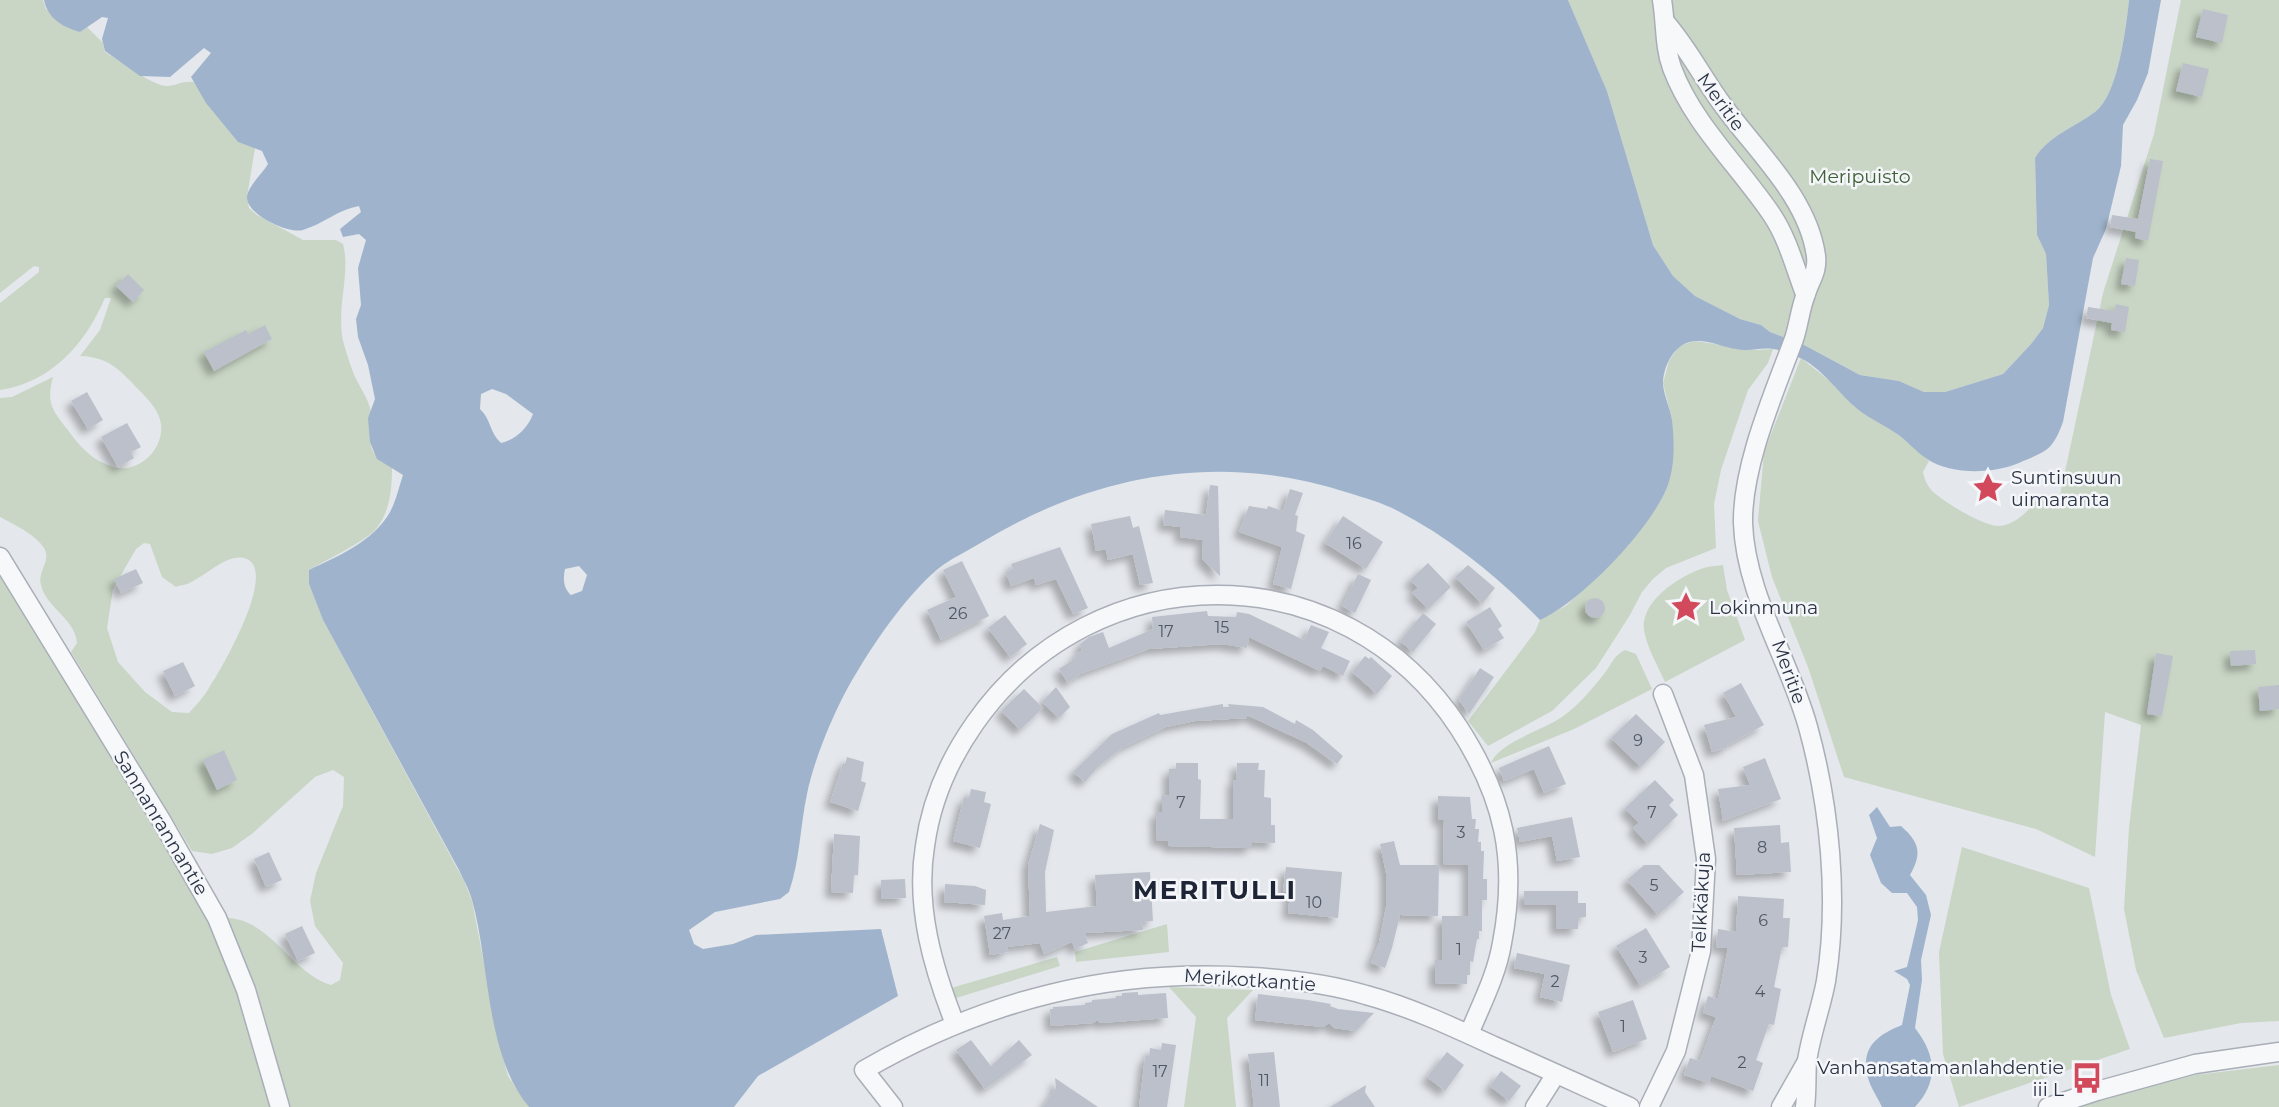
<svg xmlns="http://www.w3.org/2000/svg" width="2279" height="1107" viewBox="0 0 2279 1107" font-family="Montserrat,sans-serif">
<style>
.green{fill:#c9d6c5;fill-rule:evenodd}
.water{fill:#9fb4cc;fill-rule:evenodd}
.building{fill:#bbc0ca;filter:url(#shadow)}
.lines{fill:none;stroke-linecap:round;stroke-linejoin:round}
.minor-casing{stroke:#a9aeb7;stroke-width:21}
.minor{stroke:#f7f8fa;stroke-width:18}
.labels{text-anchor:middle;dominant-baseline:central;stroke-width:5;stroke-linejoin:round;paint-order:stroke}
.number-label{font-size:16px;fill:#4f5766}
.street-label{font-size:19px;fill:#2b3445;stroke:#f4f6f9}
.park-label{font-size:19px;fill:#3f6138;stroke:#f4f6f9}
.poi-label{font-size:19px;fill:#2b3445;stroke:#f4f6f9;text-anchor:start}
.district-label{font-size:26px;font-weight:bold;letter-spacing:2px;fill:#1d2536;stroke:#f4f6f9}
</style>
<defs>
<filter id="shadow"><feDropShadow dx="-6" dy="6" stdDeviation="3.5" flood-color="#0004"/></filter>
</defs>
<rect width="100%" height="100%" fill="#e4e7ec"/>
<g class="green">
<path d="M0 0H43L46 9 80 32 87 27 103 43 105 52C119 60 153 87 168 86 179 85 181 81 194 82L238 142 255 148 247 197 249 208 257 215 303 240H336L343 244C351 274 336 306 343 341 346 351 349 362 353 372 358 385 369 399 371 412 374 440 360 449 392 467 392 489 390 513 375 530 367 540 323 562 309 570V584L323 620 464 881 472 901 501 1051 508 1076 529 1107H290L256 987 228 918C271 920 291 973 331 985L340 980 343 963 315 926 310 901 316 873 343 806 344 777 333 770 315 777 253 833 232 848 212 854 192 851 71 652 77 643C75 618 46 608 41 585 37 571 52 561 44 548 35 534 15 525 0 517V398L12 397 53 377C46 403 52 410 68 430 79 446 93 461 113 467 138 474 164 450 161 424 159 411 150 402 142 393 121 372 111 357 80 356L100 330 111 298H105C85 344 52 382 0 390V303L39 272V267L34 266 0 293ZM144 543 150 544 162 577 176 587C181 585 187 585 191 582 207 575 226 554 244 558 281 567 221 670 209 688 204 697 196 705 189 713L172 712 145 692 118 662 107 628 113 589 136 549Z"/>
<path d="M1568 0H2129C2126 28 2118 95 2095 112 2076 126 2047 137 2035 158L2037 235 2046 254 2049 305 2043 328 2031 344 2003 374 1945 392H1924L1899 381 1860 375 1804 345 1770 332 1761 325 1740 319 1695 296 1673 276 1653 245 1607 91Z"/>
<path d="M2181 0H2279V1021L2241 1023 2164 1038 2136 970 2124 909 2129 828 2141 725 2105 712 2095 857 2036 829 1844 777 1808 667 1772 577 1758 521 1764 452 1801 358 1835 385 1854 406 1907 440 1929 461 1923 472C1924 479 1927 485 1932 491 1944 502 1984 527 2000 526 2018 524 2032 507 2042 493L2059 500 2103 293 2154 134Z"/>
<polygon points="1694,341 1757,350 1773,349 1768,363 1748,390 1721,470 1714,504 1716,548 1666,568 1653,579 1642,592 1630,615 1596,668 1552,711 1488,746 1468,721 1535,632 1540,620 1567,605 1629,545 1672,420 1663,383 1669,361 1679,346"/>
<polygon points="0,558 217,918 280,1107 0,1107"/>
<path d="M1723 565 1727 590 1745 640 1665 682C1658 666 1647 648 1644 630 1640 602 1678 577 1701 569 1708 566 1716 566 1723 565Z"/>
<path d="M1625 650 1636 654 1652 689 1574 729 1491 763C1498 743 1543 730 1562 717 1578 706 1592 689 1604 674 1612 664 1613 656 1625 650Z"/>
<polygon points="1962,847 2089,888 2111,995 2130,1049 1959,1107 1943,1054 1939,952"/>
<polygon points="1167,924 1169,952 1076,962 1075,952"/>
<polygon points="1057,957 1060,966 956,998 951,988"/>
<polygon points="1169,987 1253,990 1227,1018 1236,1107 1184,1107 1196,1017"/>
<polygon points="2279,1065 2279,1107 2080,1107 2110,1097 2195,1075"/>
</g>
<g class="water">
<path d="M44 0H1568L1607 91 1653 245 1673 276 1695 296 1740 319 1761 325 1770 332 1804 345 1860 375 1899 381 1924 392H1945L2003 374 2031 344 2043 328 2049 305 2046 254 2037 235 2035 158C2047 137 2076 126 2095 112 2118 95 2126 28 2129 0H2161L2148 73 2137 100 2123 125 2121 166 2106 229 2093 258 2063 422C2052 452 2046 451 2019 463 1993 474 1951 475 1927 459 1915 451 1906 439 1894 432 1881 423 1866 417 1854 406 1836 390 1821 367 1798 357 1791 354 1781 350 1773 349 1761 347 1749 352 1736 349 1723 347 1709 340 1695 341 1675 342 1663 366 1663 384 1664 396 1670 408 1672 420 1674 438 1675 460 1670 478 1660 521 1580 603 1540 620 1498 577 1452 539 1398 511 1383 503 1365 498 1349 493 1222 451 1097 473 984 541 971 549 956 556 943 565 912 588 877 638 857 672 838 702 814 758 807 794 800 827 800 860 789 892L780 899 715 912 689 930 694 944 703 949 733 944 756 935 881 929 898 996 758 1076 734 1107H529C485 1055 490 963 472 900 469 889 463 879 459 870L323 620 309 584V570C338 556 373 542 390 512 396 501 399 487 403 475L377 459 370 442 368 418 375 399 368 365 358 337 356 319 361 305 358 268 366 240 359 234 343 237 340 229 361 212 359 206C339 209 323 224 303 230 288 234 245 214 247 196 249 185 262 174 268 164L262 151 238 142 206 103 191 77 211 53 204 48 170 77 140 76 105 51 102 39 108 18 102 17 80 32C63 27 48 19 44 0ZM492 389 506 394 533 414C528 428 515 440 501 443 490 434 491 419 480 409L481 394ZM579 566 587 575 582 591 571 595C563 588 563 578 565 569Z"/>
<path d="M1877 807 1890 827 1901 826C1920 843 1922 853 1910 875L1926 895 1931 915 1921 960 1922 980 1915 1028C1936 1055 1939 1081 1915 1107H1882C1878 1098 1872 1090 1869 1081 1859 1049 1875 1036 1902 1025L1910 985 1907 979 1894 971 1907 967 1918 920 1917 907 1907 893H1892L1881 883 1870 855 1877 838 1869 815Z"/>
</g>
<g class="building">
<polygon points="2203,9 2228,15 2222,43 2196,37"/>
<polygon points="2183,63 2209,69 2202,97 2176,91"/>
<polygon points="2150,159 2163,161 2148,241 2135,238 2136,232 2110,227 2112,215 2138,219"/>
<polygon points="2126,258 2139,260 2135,286 2121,284"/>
<polygon points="128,274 144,290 133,302 116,286"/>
<polygon points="2116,304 2129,307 2125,332 2111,330 2112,323 2086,318 2088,307 2114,311"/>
<polygon points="265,325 272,339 214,371 204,352 246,330 248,334"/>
<polygon points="87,392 103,420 88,429 71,401"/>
<polygon points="127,423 141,447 131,452 134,458 118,467 101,437"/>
<polygon points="1210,485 1218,486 1220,576 1202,559 1203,540 1180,537 1181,527 1163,525 1165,510 1206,515"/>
<polygon points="1290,489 1303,493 1295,515 1298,516 1296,531 1305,535 1291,589 1273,584 1282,547 1239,532 1249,506 1267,509 1268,506 1283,511"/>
<polygon points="1130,516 1133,528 1139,526 1153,583 1140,585 1133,554 1108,560 1106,549 1096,551 1091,524"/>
<polygon points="1343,516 1383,542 1366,569 1325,543"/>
<polygon points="1060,547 1088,608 1073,614 1056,579 1036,585 1034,578 1011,586 1006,572 1013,569 1011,564"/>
<polygon points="962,561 989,616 941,640 927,610 956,597 943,570"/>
<polygon points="1428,563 1451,587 1428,609 1412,593 1418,588 1410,580"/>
<polygon points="1468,565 1495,588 1482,604 1455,577"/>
<polygon points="136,569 143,583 121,593 114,579"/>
<polygon points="1358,574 1371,580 1355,613 1342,606"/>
<circle cx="1595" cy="608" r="10"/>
<polygon points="1490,607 1502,626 1498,629 1504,638 1484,650 1466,622"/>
<polygon points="1207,611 1208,616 1236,617 1237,612 1249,614 1304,640 1311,625 1329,632 1321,648 1350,661 1343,676 1323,666 1320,671 1249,637 1247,648 1222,644 1149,649 1080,674 1068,683 1059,669 1076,658 1075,654 1082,651 1080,644 1089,637 1103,632 1109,648 1153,629 1152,617"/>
<polygon points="1423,613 1436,624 1413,652 1400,641"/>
<polygon points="1005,615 1027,644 1010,657 988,628"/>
<polygon points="2255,650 2256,664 2231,666 2230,651"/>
<polygon points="2156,653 2173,656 2162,716 2147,714"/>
<polygon points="1365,656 1369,659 1371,657 1392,676 1377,694 1352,672"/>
<polygon points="183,662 195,686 175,696 163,671"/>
<polygon points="1480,668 1494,677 1469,714 1459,700"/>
<polygon points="1741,683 1764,725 1727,745 1728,747 1712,752 1704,725 1736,717 1723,693"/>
<polygon points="2279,685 2279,709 2260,711 2258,687"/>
<polygon points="1056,687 1070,707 1059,718 1042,702"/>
<polygon points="1024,689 1043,708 1020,730 1001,711"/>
<polygon points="1223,704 1223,707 1229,707 1228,704 1263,707 1295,724 1296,720 1313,730 1343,756 1337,764 1307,743 1247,715 1247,718 1195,721 1166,727 1123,747 1099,766 1085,782 1073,772 1112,734 1159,713 1160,715"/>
<polygon points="1636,714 1665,742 1641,767 1611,738"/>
<polygon points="1549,746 1566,784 1544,793 1534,769 1504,781 1499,768"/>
<polygon points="224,750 237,780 217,790 203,760"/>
<polygon points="847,757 864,762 861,781 866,783 858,811 830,802 843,763 845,764"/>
<polygon points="1765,758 1781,799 1723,821 1718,789 1750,785 1743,767"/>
<polygon points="1176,763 1198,763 1198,779 1201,780 1200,819 1233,819 1233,780 1236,780 1237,763 1259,763 1258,770 1265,770 1264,797 1271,798 1271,825 1275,825 1275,843 1252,842 1252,848 1168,846 1168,841 1157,841 1156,812 1162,812 1162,795 1169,796 1169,769 1176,769"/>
<polygon points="1655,780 1674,800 1669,805 1678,815 1648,844 1633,828 1639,823 1625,808"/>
<polygon points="971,789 986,792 984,802 991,804 980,848 953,841 964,797 969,798"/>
<polygon points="1438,796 1470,797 1472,819 1476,819 1475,829 1479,829 1478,842 1481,842 1481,851 1484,851 1483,879 1487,879 1487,900 1482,900 1482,931 1479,931 1479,939 1477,939 1473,962 1470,961 1470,975 1467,975 1467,984 1435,983 1435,960 1442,960 1442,916 1468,916 1468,865 1443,864 1444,820 1438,820"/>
<polygon points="1572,817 1580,857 1557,861 1552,836 1520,842 1517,828"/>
<polygon points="1040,824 1054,830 1045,872 1046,912 1097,906 1095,875 1150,872 1153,921 1142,922 1143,930 1085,933 1088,943 1075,949 1072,942 1044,954 1040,943 1007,947 1008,952 990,955 984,916 1002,913 1003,920 1030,916 1028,865"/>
<polygon points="1780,825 1781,843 1789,842 1791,872 1737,875 1734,828"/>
<polygon points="834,834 860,836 858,875 854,875 853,893 831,892"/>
<polygon points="1394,841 1400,865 1439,865 1438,916 1400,915 1392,948 1385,968 1371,963 1379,943 1386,907 1386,873 1380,844"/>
<polygon points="269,852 282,880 266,887 254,859"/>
<polygon points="1644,865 1659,865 1684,892 1658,915 1627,880"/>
<polygon points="1286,867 1342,872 1338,918 1288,913 1290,892 1283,891"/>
<polygon points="905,879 906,898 881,899 881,880"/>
<polygon points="945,884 975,886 986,890 985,905 944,902"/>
<polygon points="1524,891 1578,891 1578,903 1586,903 1586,917 1578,918 1578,929 1556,929 1556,905 1524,905"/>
<polygon points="1738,896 1784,899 1783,918 1790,918 1788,947 1782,947 1774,987 1781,989 1774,1025 1769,1024 1756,1060 1763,1063 1753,1091 1711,1076 1709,1083 1684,1075 1690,1058 1700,1061 1716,1017 1703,1013 1708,996 1718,999 1728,948 1716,947 1718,929 1736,932"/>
<polygon points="302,926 315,953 298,961 285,934"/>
<polygon points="1646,928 1670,967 1640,985 1616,946"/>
<polygon points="1517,953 1570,965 1562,1002 1540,997 1545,974 1514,968"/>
<polygon points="1138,992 1138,995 1166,993 1168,1018 1100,1023 1097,1020 1093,1023 1051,1026 1050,1009 1053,1009 1053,1007 1085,1005 1085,1003 1092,1002 1092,1000 1116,998 1116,996 1122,996 1122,993"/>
<polygon points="1258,994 1308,1000 1331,1004 1330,1006 1338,1009 1374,1013 1356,1031 1334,1028 1329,1023 1323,1027 1255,1020"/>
<polygon points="1633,1000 1647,1039 1613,1052 1598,1012"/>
<polygon points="971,1040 991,1066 1019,1040 1032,1055 985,1089 956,1050"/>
<polygon points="1162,1043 1176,1045 1167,1107 1139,1107 1145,1057 1149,1057 1150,1048 1161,1050"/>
<polygon points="1274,1052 1280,1107 1254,1107 1248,1054"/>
<polygon points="1447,1052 1464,1065 1445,1091 1427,1077"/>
<polygon points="1501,1071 1521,1086 1509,1101 1490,1086"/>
<polygon points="1055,1078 1098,1107 1043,1107 1056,1088"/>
<polygon points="1366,1085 1365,1092 1375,1107 1330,1107"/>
</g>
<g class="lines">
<defs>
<g id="minor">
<path d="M1662 0C1666 24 1664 46 1672 68 1693 124 1739 166 1772 215 1788 239 1795 268 1805 294"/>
<path d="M1666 23C1687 47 1703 78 1722 104 1755 150 1808 197 1816 256 1818 272 1810 280 1806 294 1800 309 1799 324 1794 339 1774 393 1742 466 1743 523 1745 593 1790 661 1808 727 1830 807 1839 900 1826 981 1821 1008 1811 1034 1807 1061 1806 1076 1807 1092 1805 1107"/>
<polyline points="0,557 161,820 217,918 246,990 280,1107"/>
<path d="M955 1024C933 968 915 907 925 846 931 801 949 760 975 723 1095 552 1343 551 1459 728 1504 798 1518 860 1502 943 1497 974 1481 1005 1469 1034"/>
<path d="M893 1107 864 1070C985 1000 1111 968 1251 977 1289 979 1329 984 1366 995 1410 1007 1453 1027 1494 1046 1540 1066 1585 1087 1630 1107"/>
<polyline points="1535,1107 1556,1074"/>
<polyline points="1649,1107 1676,1051 1701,951 1706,859 1694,775 1663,694"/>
<polyline points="1781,1107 1806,1063"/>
<polyline points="2048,1107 2097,1091 2195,1064 2279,1052"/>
</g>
</defs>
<use href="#minor" class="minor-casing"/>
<use href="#minor" class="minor"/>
</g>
<defs>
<symbol id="sight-bare" viewBox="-9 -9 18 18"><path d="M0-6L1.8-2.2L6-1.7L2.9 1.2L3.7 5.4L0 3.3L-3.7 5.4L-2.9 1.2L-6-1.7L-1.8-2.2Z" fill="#d1495b" stroke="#f4f6f9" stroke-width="2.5" paint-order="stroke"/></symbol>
<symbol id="bus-bare" viewBox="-9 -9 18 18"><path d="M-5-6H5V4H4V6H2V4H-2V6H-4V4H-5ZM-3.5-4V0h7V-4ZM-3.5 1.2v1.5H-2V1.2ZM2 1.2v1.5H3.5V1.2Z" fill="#d1495b" stroke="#f4f6f9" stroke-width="2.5" paint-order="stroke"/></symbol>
</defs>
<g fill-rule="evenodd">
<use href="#sight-bare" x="1966" y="466" width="44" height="44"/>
<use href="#sight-bare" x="1664" y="585" width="44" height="44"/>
<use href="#bus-bare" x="2065" y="1056" width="44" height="44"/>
</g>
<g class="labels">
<g class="number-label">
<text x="1354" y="543">16</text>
<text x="958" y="613">26</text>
<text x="1222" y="627">15</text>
<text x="1166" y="631">17</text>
<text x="1638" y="740">9</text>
<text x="1181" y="802">7</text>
<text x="1652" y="812">7</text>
<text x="1461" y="832">3</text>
<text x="1762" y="847">8</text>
<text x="1654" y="885">5</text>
<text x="1314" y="902">10</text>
<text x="1763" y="920">6</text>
<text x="1002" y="933">27</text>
<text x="1459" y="949">1</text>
<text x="1643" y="957">3</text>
<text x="1555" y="981">2</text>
<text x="1760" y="991">4</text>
<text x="1623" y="1026">1</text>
<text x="1742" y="1062">2</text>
<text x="1160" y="1071">17</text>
<text x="1264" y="1080">11</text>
</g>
<g class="street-label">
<text transform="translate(1721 102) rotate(54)">Meritie</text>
<text transform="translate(1789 672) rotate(70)">Meritie</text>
<text transform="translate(161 823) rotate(59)">Sannanrannantie</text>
<text transform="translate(1701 902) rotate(-87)">Telkkäkuja</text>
<text transform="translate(1250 980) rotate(4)">Merikotkantie</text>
</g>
<g class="park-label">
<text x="1860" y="176">Meripuisto</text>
</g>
<g class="poi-label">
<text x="2011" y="477">Suntinsuun<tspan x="2011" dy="22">uimaranta</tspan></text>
<text x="1709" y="607">Lokinmuna</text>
<text x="2064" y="1067" text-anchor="end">Vanhansatamanlahdentie<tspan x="2064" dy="22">iii L</tspan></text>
</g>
<g class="district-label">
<text x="1215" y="890">MERITULLI</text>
</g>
</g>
</svg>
